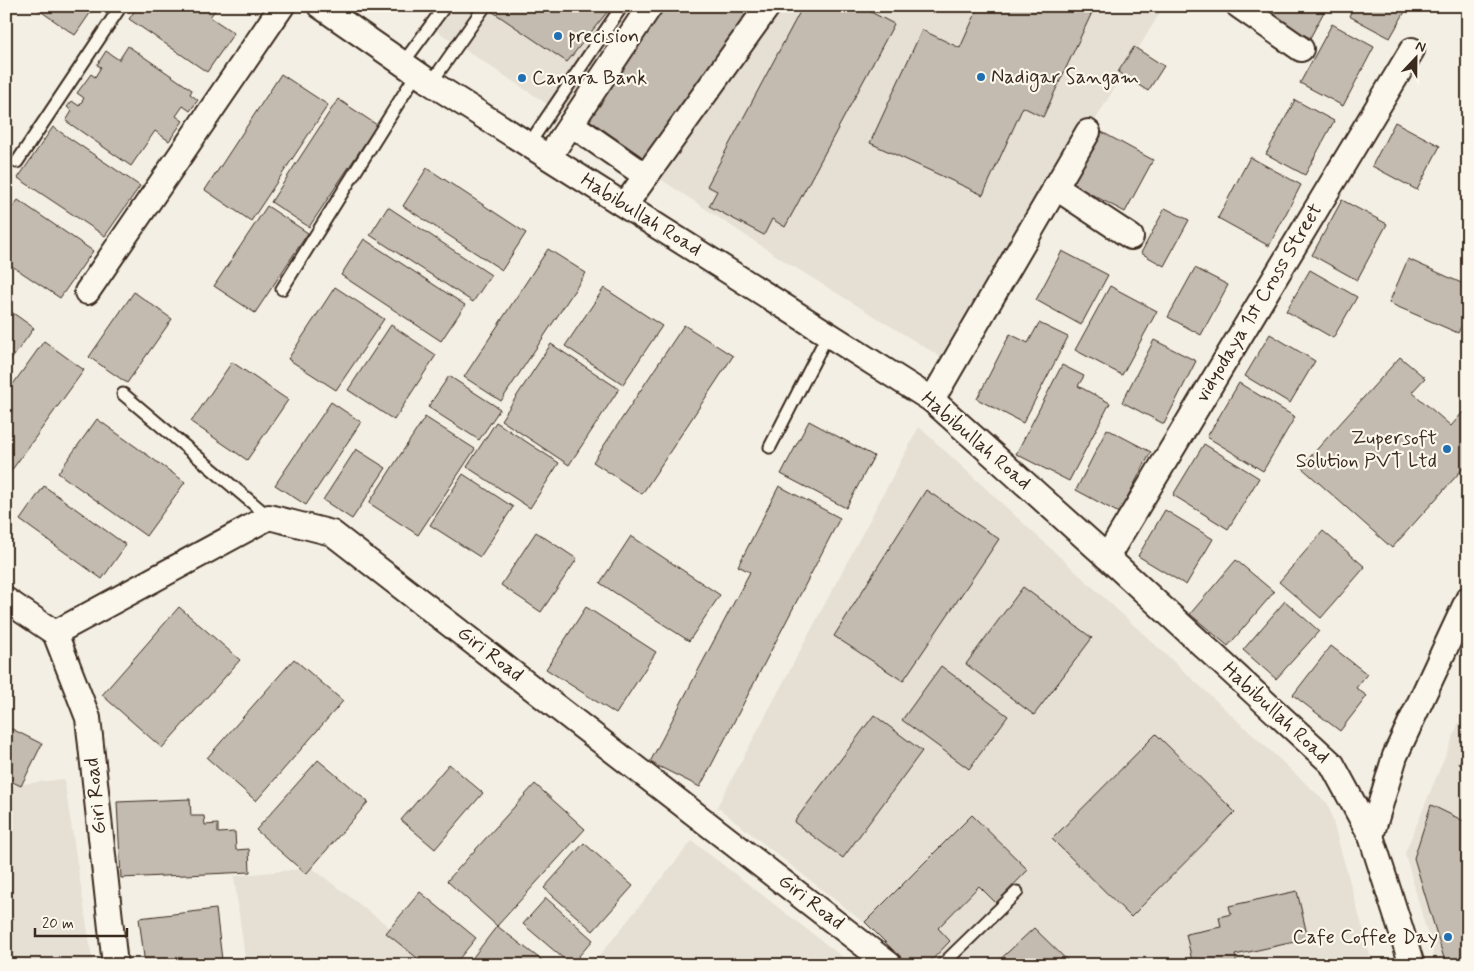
<svg xmlns="http://www.w3.org/2000/svg" width="1474" height="971" viewBox="0 0 1474 971" font-family="Mynerve,sans-serif">
<style>
.built{fill:#e5dfd4}
.building{fill:#c3bbb0;stroke:#3b2a1e}
.lines{fill:none;stroke-linecap:round;stroke-linejoin:round}
.lane-casing{stroke:#3b2a1e;stroke-width:15}
.street-casing{stroke:#3b2a1e;stroke-width:28}
.lane{stroke:#fbf7ec;stroke-width:11}
.street{stroke:#fbf7ec;stroke-width:24}
.poi-dot{fill:#1f6fb2;stroke:#fbf7ec;stroke-width:2}
.labels{text-anchor:middle;dominant-baseline:central;stroke-width:4.5;stroke-linejoin:round;paint-order:stroke}
.poi-label{font-size:20px;fill:#3b2a1e;stroke:#fbf7ec;text-anchor:start}
.street-label{font-size:20px;fill:#3b2a1e;stroke:#fbf7ec}
</style>
<rect width="100%" height="100%" fill="#f3efe4"/>
<filter id="ink" filterUnits="userSpaceOnUse"><feTurbulence type="fractalNoise" baseFrequency=".02" numOctaves="2"/><feDisplacementMap in="SourceGraphic" scale="10" xChannelSelector="R" yChannelSelector="G"/><feConvolveMatrix kernelMatrix="1 2 1 2 8 2 1 2 1" color-interpolation-filters="sRGB"/></filter>
<g filter="url(#ink)">
<g class="built">
<polygon points="455,6 1164,6 949,362 783,260 437,31"/>
<polygon points="919,427 1328,804 1373,965 918,965 717,807"/>
<polygon points="1468,701 1468,965 1436,965 1405,853"/>
<polygon points="64,779 93,965 6,965 6,786"/>
<polygon points="692,841 853,965 592,965"/>
<polygon points="312,868 439,965 246,965 234,876"/>
</g>
<g class="building">
<polygon points="33,6 95,6 75,35"/>
<polygon points="138,6 218,6 210,17 234,33 207,72 129,19"/>
<polygon points="493,6 612,6 567,62 490,10"/>
<polygon points="655,6 756,6 648,161 588,119 616,80 608,74"/>
<polygon points="803,6 869,6 867,10 894,24 785,227 772,219 764,235 709,206 717,191 707,186"/>
<polygon points="979,6 1095,6 1043,117 1023,107 983,195 870,143 922,30 960,48"/>
<polygon points="1252,6 1327,6 1310,38"/>
<polygon points="1354,6 1404,6 1407,8 1390,38 1349,16"/>
<polygon points="1332,24 1374,47 1343,106 1300,83"/>
<polygon points="128,46 192,90 190,94 198,100 190,111 183,106 176,116 183,121 169,141 155,131 131,166 66,121 72,111 67,107 72,101 79,106 84,98 77,93 91,74 95,77 101,67 97,65 106,51 119,60"/>
<polygon points="1134,47 1164,66 1148,91 1118,72"/>
<polygon points="281,74 328,105 251,221 205,190"/>
<polygon points="338,99 377,125 309,227 271,202"/>
<polygon points="1295,100 1334,121 1305,175 1266,154"/>
<polygon points="1468,118 1468,132 1462,129"/>
<polygon points="1395,122 1440,146 1417,190 1372,166"/>
<polygon points="53,127 140,186 105,236 18,178"/>
<polygon points="1100,131 1153,160 1125,212 1072,184"/>
<polygon points="1250,157 1301,185 1269,246 1218,218"/>
<polygon points="427,168 526,233 502,270 403,206"/>
<polygon points="18,200 93,251 60,298 6,262 6,216"/>
<polygon points="1342,200 1387,224 1357,280 1312,255"/>
<polygon points="267,206 308,233 255,313 214,286"/>
<polygon points="388,207 491,275 473,302 370,235"/>
<polygon points="1165,208 1189,220 1164,266 1141,253"/>
<polygon points="364,239 465,305 441,341 341,275"/>
<polygon points="548,249 586,273 501,401 464,377"/>
<polygon points="1062,251 1108,275 1081,325 1036,300"/>
<polygon points="1408,259 1468,286 1468,312 1458,333 1389,303"/>
<polygon points="1195,268 1228,285 1201,335 1168,317"/>
<polygon points="1310,270 1357,297 1333,338 1286,311"/>
<polygon points="1110,286 1157,311 1122,375 1075,350"/>
<polygon points="335,287 384,319 336,390 288,359"/>
<polygon points="604,288 662,326 623,384 565,346"/>
<polygon points="134,292 172,319 127,383 89,357"/>
<polygon points="6,308 34,328 6,367"/>
<polygon points="1039,323 1068,337 1023,423 977,399 1010,334 1028,343"/>
<polygon points="391,325 436,355 394,420 348,390"/>
<polygon points="684,325 733,356 642,494 593,462"/>
<polygon points="1270,334 1315,361 1290,403 1245,376"/>
<polygon points="1154,340 1196,361 1164,424 1122,402"/>
<polygon points="44,341 84,370 6,478 6,394"/>
<polygon points="551,344 619,389 569,465 501,420"/>
<polygon points="1400,357 1425,378 1412,392 1451,426 1463,412 1468,416 1468,463 1392,548 1301,467"/>
<polygon points="232,362 288,400 247,460 191,422"/>
<polygon points="1062,365 1084,376 1078,386 1110,403 1069,481 1016,454"/>
<polygon points="449,376 500,409 479,440 428,407"/>
<polygon points="1239,383 1295,417 1263,471 1207,437"/>
<polygon points="331,402 361,422 306,505 275,485"/>
<polygon points="425,417 475,449 418,535 369,503"/>
<polygon points="97,419 185,482 146,536 58,473"/>
<polygon points="809,421 874,456 846,508 781,474"/>
<polygon points="496,422 559,463 530,508 467,467"/>
<polygon points="1107,429 1151,452 1119,513 1076,490"/>
<polygon points="1204,444 1259,478 1228,529 1173,495"/>
<polygon points="356,449 386,468 352,519 323,500"/>
<polygon points="463,474 513,507 480,557 430,525"/>
<polygon points="44,486 126,545 102,579 20,520"/>
<polygon points="779,486 840,518 700,787 650,762 750,572 738,566"/>
<polygon points="926,490 999,539 903,681 834,636"/>
<polygon points="1165,510 1213,539 1186,585 1138,556"/>
<polygon points="1323,531 1365,567 1321,618 1279,582"/>
<polygon points="536,532 577,559 541,612 501,585"/>
<polygon points="631,536 720,595 689,641 600,583"/>
<polygon points="1236,560 1274,592 1228,646 1190,614"/>
<polygon points="1023,587 1092,638 1034,715 966,664"/>
<polygon points="1285,601 1319,631 1276,679 1243,650"/>
<polygon points="179,607 240,660 162,748 102,695"/>
<polygon points="586,607 656,652 616,714 546,669"/>
<polygon points="1331,646 1367,674 1356,688 1367,696 1340,731 1293,695"/>
<polygon points="294,659 343,701 256,801 207,758"/>
<polygon points="941,666 1008,716 969,769 902,720"/>
<polygon points="874,715 922,751 843,858 794,822"/>
<polygon points="6,726 42,744 21,786 6,779"/>
<polygon points="1156,734 1235,812 1131,917 1052,839"/>
<polygon points="1468,742 1468,767 1459,764"/>
<polygon points="318,760 368,802 306,874 256,830"/>
<polygon points="449,764 483,793 435,849 401,820"/>
<polygon points="535,784 585,829 497,926 447,881"/>
<polygon points="190,799 191,816 204,816 205,825 218,824 218,833 235,832 236,850 249,849 250,872 121,878 117,802"/>
<polygon points="1431,805 1468,823 1468,965 1446,965 1414,858"/>
<polygon points="972,815 1028,870 996,903 979,886 938,928 950,941 927,965 908,965 865,922"/>
<polygon points="584,843 633,886 593,931 544,888"/>
<polygon points="1297,891 1308,939 1235,955 1237,965 1193,965 1186,934 1221,927 1219,917 1231,914 1229,906"/>
<polygon points="420,892 476,938 454,965 426,965 386,933"/>
<polygon points="546,898 593,940 571,965 523,924"/>
<polygon points="216,909 222,960 183,965 145,965 139,918"/>
<polygon points="497,926 548,965 467,965"/>
<polygon points="1034,928 1072,965 994,965"/>
<polygon points="390,959 391,965 343,965"/>
<polygon points="1310,959 1311,965 1284,965"/>
</g>
<g class="lines">
<defs>
<g id="lane">
<polyline points="403,63 445,6"/>
<polyline points="431,83 485,6"/>
<polyline points="529,144 622,6"/>
<polyline points="17,162 121,6"/>
<polyline points="282,289 417,73"/>
<polyline points="123,394 269,517"/>
<polyline points="770,447 828,334"/>
<polyline points="942,965 1017,892"/>
</g>
<g id="street">
<polyline points="320,6 431,83 932,400 1107,557 1332,764 1371,836 1412,965"/>
<polyline points="1239,6 1301,49"/>
<polyline points="571,124 646,176"/>
<polyline points="549,157 650,6"/>
<polyline points="1055,187 1131,237"/>
<polyline points="625,205 768,6"/>
<polyline points="87,292 282,6"/>
<polyline points="932,400 1088,132"/>
<polyline points="1107,557 1412,50"/>
<polyline points="6,600 55,633 88,718 115,965"/>
<polyline points="55,633 269,517 332,533 890,965"/>
<polyline points="1371,836 1395,756 1468,599"/>
</g>
</defs>
<use href="#lane" class="lane-casing"/>
<use href="#street" class="street-casing"/>
<use href="#lane" class="lane"/>
<use href="#street" class="street"/>
</g>
</g>
<g class="poi-dot">
<circle cx="558" cy="36" r="5"/>
<circle cx="981" cy="77" r="5"/>
<circle cx="522" cy="78" r="5"/>
<circle cx="1447" cy="449" r="5"/>
<circle cx="1448" cy="937" r="5"/>
</g>
<g class="labels">
<g class="poi-label">
<text x="568" y="36">precision</text>
<text x="991" y="77">Nadigar Sangam</text>
<text x="532" y="78">Canara Bank</text>
<text x="1437" y="438" text-anchor="end">Zupersoft<tspan x="1437" dy="23">Solution PVT Ltd</tspan></text>
<text x="1438" y="937" text-anchor="end">Cafe Coffee Day</text>
</g>
<g class="street-label">
<text transform="translate(641 215) rotate(32)">Habibullah Road</text>
<text transform="translate(1259 303) rotate(-59)">vidyodaya 1st Cross Street</text>
<text transform="translate(976 441) rotate(41)">Habibullah Road</text>
<text transform="translate(490 654) rotate(38)">Giri Road</text>
<text transform="translate(1276 713) rotate(43)">Habibullah Road</text>
<text transform="translate(96 796) rotate(-96)">Giri Road</text>
<text transform="translate(811 902) rotate(38)">Giri Road</text>
</g>
</g>
<rect width="1474" height="971" fill="none" stroke="#fbf7ec" stroke-width="25"/>
<rect x="12" y="12" width="1449" height="946" fill="none" stroke="#3b2a1e" stroke-width="2" filter="url(#ink)"/>
<g transform="translate(1416 58) rotate(22)" stroke="#fbf7ec" stroke-width="4" paint-order="stroke">
<path d="M0-4L9 19L0 12L-9 19Z" fill="#3b2a1e"/>
<text y="-8" font-size="14" font-weight="bold" text-anchor="middle" fill="#3b2a1e">N</text>
</g>
<path d="M35 928v8h92v-8" fill="none" stroke="#3b2a1e" stroke-width="2.5"/>
<text x="42" y="928" font-size="15" fill="#3b2a1e" stroke="#fbf7ec" stroke-width="4" paint-order="stroke">20 m</text>
</svg>
